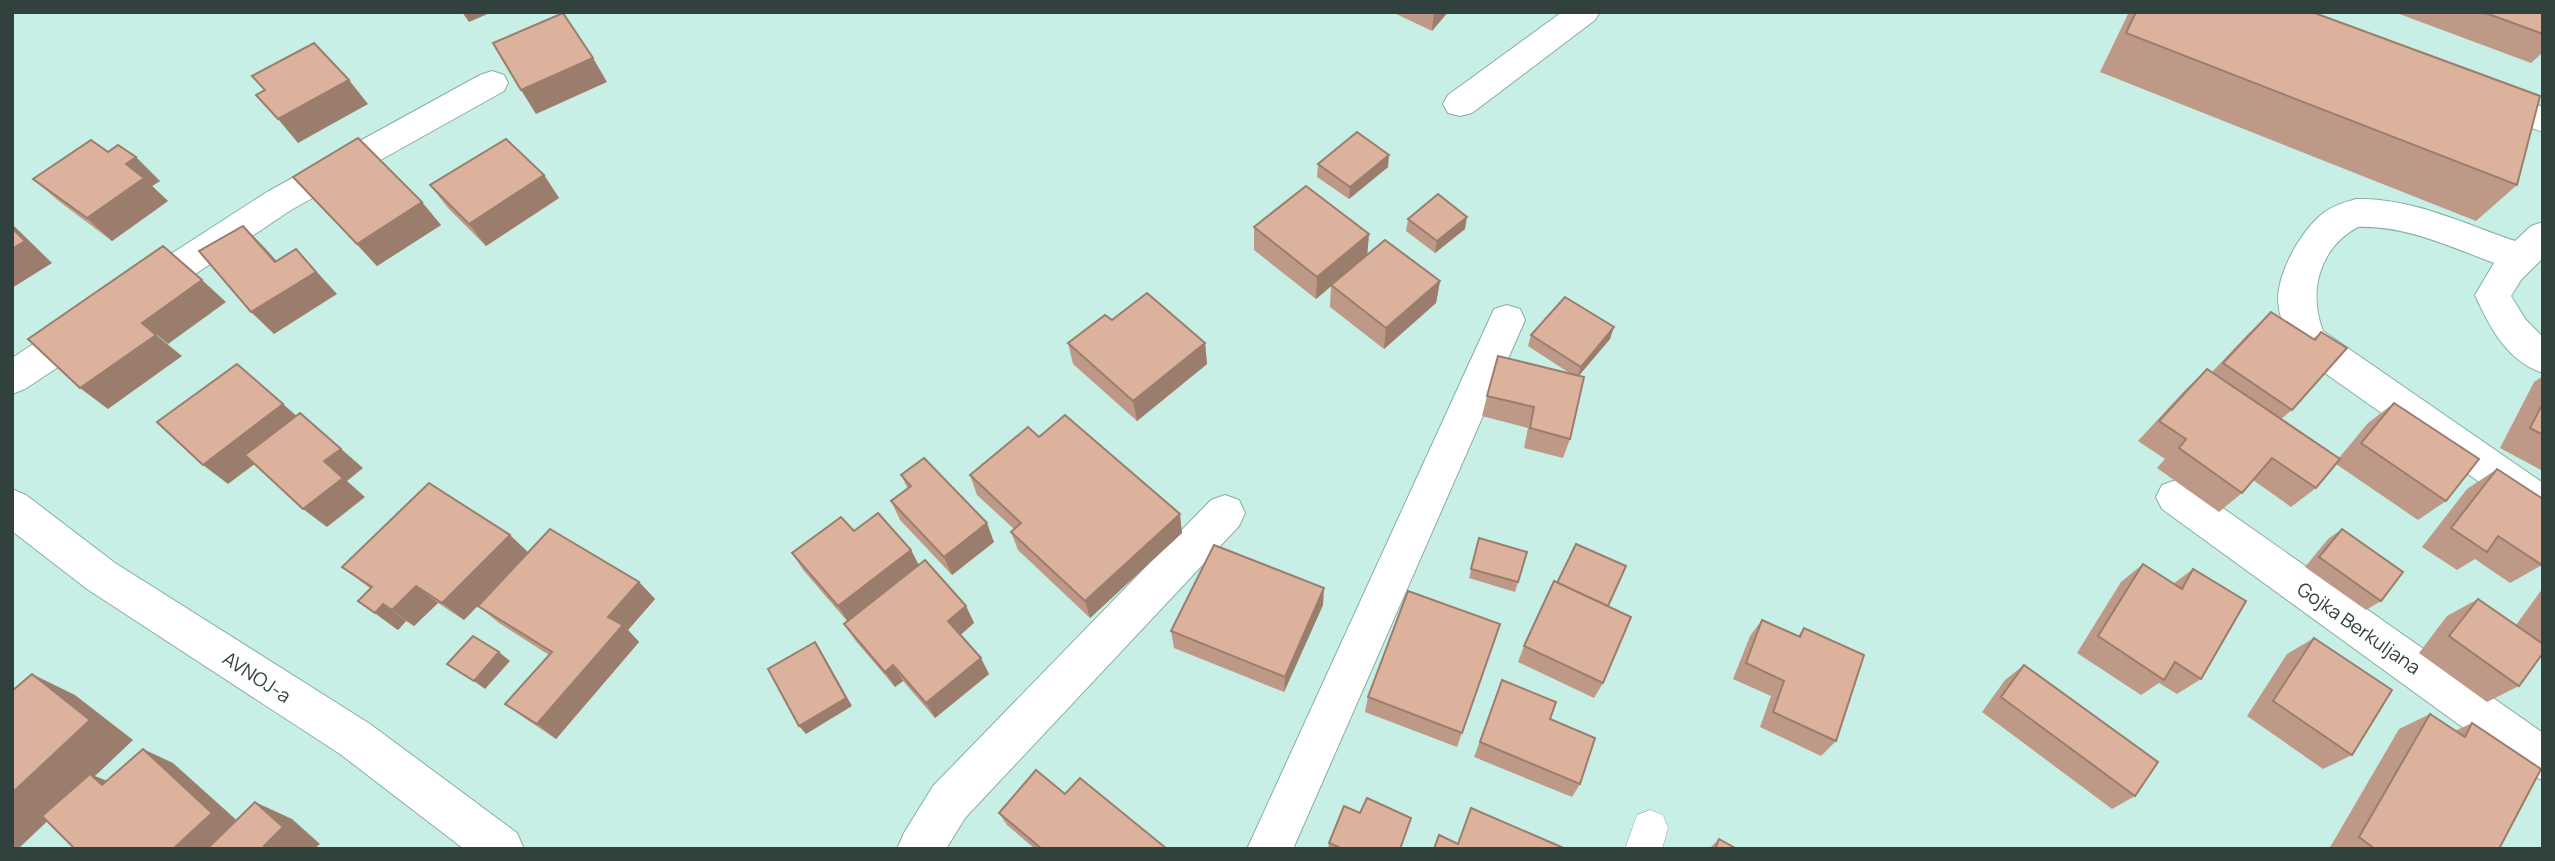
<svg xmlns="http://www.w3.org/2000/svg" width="2555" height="861" viewBox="0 0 2555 861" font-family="Manrope,sans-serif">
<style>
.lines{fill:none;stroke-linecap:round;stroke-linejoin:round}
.lane-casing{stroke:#87aea4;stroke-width:1}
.street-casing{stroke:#87aea4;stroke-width:2}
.lane{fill:#fff;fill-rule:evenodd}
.street{fill:#fff;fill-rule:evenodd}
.wall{fill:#be9987}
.shaded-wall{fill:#9b7d6e}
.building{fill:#ddb29d;stroke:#9b7d6e;stroke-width:2}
.labels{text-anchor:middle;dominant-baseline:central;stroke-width:6;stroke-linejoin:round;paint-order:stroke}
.street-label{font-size:19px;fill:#31413d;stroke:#fff}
</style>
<rect width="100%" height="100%" fill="#c7efe5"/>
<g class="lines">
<defs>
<polygon id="lane" points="1650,810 1663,815 1668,828 1662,849 1625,849 1637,815"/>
<g id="street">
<polygon points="1562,12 1600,12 1595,20 1472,113 1460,116 1448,113 1443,104 1448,95"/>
<polygon points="492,71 504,75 508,83 504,91 291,210 152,303 139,308 126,303 121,293 126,283 267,192 480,75"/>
<polygon points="2486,86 2543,107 2543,132 2474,107 2469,98 2474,89"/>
<path d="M2356 199C2410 197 2465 224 2515 241L2531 226 2543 222V258L2521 280 2511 296 2526 320 2543 337V373C2507 361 2490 328 2475 295L2494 263C2451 247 2404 225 2358 227 2319 248 2308 292 2323 331L2543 483V522L2529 517 2295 352C2287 336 2279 318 2278 300 2278 271 2302 228 2326 211 2335 205 2346 202 2356 199Z"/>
<polygon points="1507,305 1520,309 1525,320 1293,849 1247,849 1489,320 1494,309"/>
<polygon points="89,312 102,316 107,327 102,338 25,389 12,394 12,358 76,316"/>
<polygon points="2176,480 2190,485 2543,733 2543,780 2527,774 2162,509 2156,497 2162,485"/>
<polygon points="12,489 26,495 115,563 370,724 517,833 524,849 464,849 340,754 87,589 12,531"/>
<polygon points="1225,495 1239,500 1245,513 1239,526 965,818 946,849 897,849 904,833 933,786 1211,500"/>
</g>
</defs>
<use href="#lane" class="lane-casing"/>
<use href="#street" class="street-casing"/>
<use href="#lane" class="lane"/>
<use href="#street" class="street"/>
</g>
<g class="wall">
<polygon points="1392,12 1448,12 1432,31"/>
<polygon points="2129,12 2312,12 2517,185 2476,221 2100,72"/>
<polygon points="2394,12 2543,12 2543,52 2531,63"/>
<polygon points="108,152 160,181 152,186 168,201 112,241 60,202 33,179"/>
<polygon points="1318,164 1388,167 1349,199 1317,177"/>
<polygon points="544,175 559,198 486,246 448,208 430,185"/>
<polygon points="293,177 441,225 377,266"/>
<polygon points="1408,219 1465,229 1435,253 1406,231"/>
<polygon points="1254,227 1369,234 1367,256 1440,281 1436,303 1384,349 1330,307 1331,286 1316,299 1254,250"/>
<polygon points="2271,312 2313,339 2321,332 2292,410 2281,419 2339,458 2368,423 2394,403 2446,501 2418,520 2336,464 2316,488 2291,507 2253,480 2242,493 2219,512 2157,468 2165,459 2138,441 2185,390 2207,369 2212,372 2248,334"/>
<polygon points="1112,320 1205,343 1207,364 1137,421 1073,364 1068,343"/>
<polygon points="1531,335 1610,339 1578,376 1570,439 1563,458 1524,448 1528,428 1482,416 1487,396 1571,374 1528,346"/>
<polygon points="2543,376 2543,471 2500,448 2534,382"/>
<polygon points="1039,437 1182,533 1090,618 1018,550 1011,532 1014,529 977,495 970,475"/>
<polygon points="2497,469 2542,565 2510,583 2475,559 2457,570 2422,547 2467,489"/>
<polygon points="901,475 994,542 952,575 900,520 891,501 908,489"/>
<polygon points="2342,529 2381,601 2366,610 2305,567 2328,539"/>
<polygon points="854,531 911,550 919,565 966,606 974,623 960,635 989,674 935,718 903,681 895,687 855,640 844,624 847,621 804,571 792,553"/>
<polygon points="1479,538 1518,582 1515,592 1469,578"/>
<polygon points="528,553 639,582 655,599 628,630 639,642 556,739 526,719 505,704 549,655 499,623 478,606 514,568 464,620 438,603 414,626 406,621 398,630 358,601 371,589 342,567"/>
<polygon points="2143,564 2173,584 2193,569 2201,679 2177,694 2159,683 2141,695 2077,653 2121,582"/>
<polygon points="2543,588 2543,653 2519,686 2487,702 2419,653 2447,616 2478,599 2516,625"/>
<polygon points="1323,605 1284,692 1174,648 1171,631"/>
<polygon points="1608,606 1603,683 1594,698 1518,662 1524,646"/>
<polygon points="1762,620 1798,636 1804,628 1836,741 1821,756 1760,727 1771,696 1733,679 1750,636"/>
<polygon points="1500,624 1457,747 1365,712 1368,697"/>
<polygon points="2314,638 2352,755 2323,769 2247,716 2287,654"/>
<polygon points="2024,665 2135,796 2112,809 1982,712 2005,680"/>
<polygon points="1502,680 1550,719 1580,784 1572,797 1474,757"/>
<polygon points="2430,714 2455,731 2472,723 2499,849 2329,849 2399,729"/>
<polygon points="1065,794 1167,849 1035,849 1007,825 999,813"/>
<polygon points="1409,825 1400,849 1328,849 1329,843"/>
<polygon points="1719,839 1737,849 1709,849"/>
</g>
<g class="shaded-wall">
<polygon points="462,12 492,12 469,22"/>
<polygon points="1434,12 1448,12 1432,31"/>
<polygon points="593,58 607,82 536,114 521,90"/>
<polygon points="349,80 368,104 298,143 278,119"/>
<polygon points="1389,155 1388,167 1349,199 1350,187"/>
<polygon points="136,157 160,181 152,186 168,201 112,241 87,218 126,164"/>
<polygon points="544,175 559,198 486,246 469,224"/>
<polygon points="422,202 441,225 377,266 357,244"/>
<polygon points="1467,217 1465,229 1435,253 1437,241"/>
<polygon points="12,224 52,263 12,288"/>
<polygon points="243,226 265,248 297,284 296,249 337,294 274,334 251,312 275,262"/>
<polygon points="1369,234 1367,256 1316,299 1317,277"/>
<polygon points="202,280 226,302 168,344 142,323"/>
<polygon points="1440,281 1436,303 1384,349 1386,328"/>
<polygon points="1614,327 1610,339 1577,378 1581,367"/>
<polygon points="156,335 182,356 108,409 80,388"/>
<polygon points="1205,343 1207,364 1137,421 1133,401"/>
<polygon points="283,404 307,425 228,484 203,465"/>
<polygon points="300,413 363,468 347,481 365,497 327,527 303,509 324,461"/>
<polygon points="1180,514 1182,533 1090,618 1085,601"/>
<polygon points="987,523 994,542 952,575 944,557"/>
<polygon points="510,535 529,553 464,620 442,603"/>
<polygon points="911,550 920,568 849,623 838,606"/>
<polygon points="639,582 655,599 628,630 639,642 556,739 537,724 608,617"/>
<polygon points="416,586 438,603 414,626 392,610"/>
<polygon points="1324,588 1323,605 1284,692 1285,677"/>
<polygon points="383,604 406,621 398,630 375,613"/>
<polygon points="966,606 974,623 957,638 948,621"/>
<polygon points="815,642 821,651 852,706 806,734 799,726"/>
<polygon points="499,652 510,661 485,689 474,681"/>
<polygon points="981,658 989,674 935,718 926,703"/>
<polygon points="893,665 903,681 895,687 885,672"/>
<polygon points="32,674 75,695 133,740 95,776 122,787 102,785 94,777 18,849 12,849 12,793"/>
<polygon points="143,749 173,763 242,825 217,849 173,849"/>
<polygon points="255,802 292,819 320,844 314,849 267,849 264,846"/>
</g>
<g class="building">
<polygon points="2136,12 2312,12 2540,96 2517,185 2126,33"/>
<polygon points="2483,12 2543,12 2543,34"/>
<polygon points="563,13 593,58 521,90 493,43"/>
<polygon points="314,43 349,80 278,119 256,95 265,90 252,76"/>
<polygon points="1357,132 1389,155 1350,187 1318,164"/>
<polygon points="358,138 422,202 357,244 293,177"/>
<polygon points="506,139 544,175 469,224 430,185"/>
<polygon points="91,140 108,152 118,145 136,157 126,164 144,178 87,218 33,179"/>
<polygon points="1306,186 1369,234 1317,277 1254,227"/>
<polygon points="1438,194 1467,217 1437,241 1408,219"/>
<polygon points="243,226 275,262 296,249 316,272 251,312 199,251"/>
<polygon points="12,228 25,241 12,249"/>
<polygon points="1385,240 1440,281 1386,328 1331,285"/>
<polygon points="163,246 202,280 142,323 156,335 80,388 28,339"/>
<polygon points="1147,293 1205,343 1133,401 1068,343 1105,315 1112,320"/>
<polygon points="1565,297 1614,327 1581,367 1531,335"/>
<polygon points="2271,312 2315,340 2321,332 2347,348 2292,410 2223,363"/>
<polygon points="1498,356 1584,377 1570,439 1530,428 1534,407 1487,396"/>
<polygon points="237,364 283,404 203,465 157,422"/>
<polygon points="2207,369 2340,459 2316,488 2272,458 2242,493 2179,448 2186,439 2159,421"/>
<polygon points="2394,403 2479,459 2446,501 2361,443"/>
<polygon points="2543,403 2543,435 2530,428"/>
<polygon points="300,413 341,449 324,461 343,478 303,509 245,455"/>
<polygon points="1065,415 1180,514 1085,601 1011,532 1021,523 970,475 1028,427 1039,437"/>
<polygon points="924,458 987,523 944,557 891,501 911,486 901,475"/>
<polygon points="2497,469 2543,499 2543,564 2542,565 2498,536 2487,552 2451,528"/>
<polygon points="429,483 510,535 442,603 416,586 392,610 383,604 375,613 358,601 372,587 342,567"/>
<polygon points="878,513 911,550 838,606 792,553 841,517 854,531"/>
<polygon points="550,529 639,582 608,617 623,625 537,724 505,704 552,652 478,606"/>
<polygon points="2342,529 2403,572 2381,601 2319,557"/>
<polygon points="1479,538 1527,552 1518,582 1471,569"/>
<polygon points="1576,544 1626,566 1608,606 1557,583"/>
<polygon points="1214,545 1324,588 1285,677 1171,631"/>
<polygon points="925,560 966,606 948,621 981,658 926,703 893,665 885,672 844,624"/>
<polygon points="2143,564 2182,589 2193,569 2246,601 2201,679 2175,662 2164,680 2098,636"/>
<polygon points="1554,581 1631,617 1603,683 1524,646"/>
<polygon points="1408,591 1500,624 1462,733 1368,697"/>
<polygon points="2478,599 2543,644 2543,653 2519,686 2449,636"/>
<polygon points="1762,620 1800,637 1804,628 1864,655 1836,741 1773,712 1784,681 1746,663"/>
<polygon points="473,636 499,652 474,681 447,664"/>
<polygon points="2314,638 2392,690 2352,755 2273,701"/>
<polygon points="815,642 846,698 799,726 768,669"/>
<polygon points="2024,665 2158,762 2135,796 2001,697"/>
<polygon points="32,674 90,720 12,793 12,691"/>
<polygon points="1502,680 1556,702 1550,719 1595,738 1580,784 1480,742"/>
<polygon points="2430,714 2465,737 2472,723 2541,769 2499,849 2375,849 2359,837"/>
<polygon points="143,749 212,813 173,849 75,849 42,816 90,774 102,785"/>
<polygon points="1036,770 1065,794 1080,778 1167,849 1042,849 999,813"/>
<polygon points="1367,798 1411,818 1400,849 1343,849 1329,843 1344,806 1360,813"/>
<polygon points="255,802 283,827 264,846 267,849 207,849"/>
<polygon points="1471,808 1566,849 1434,849 1439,835 1458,844"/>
<polygon points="1719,839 1737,849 1715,849"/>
</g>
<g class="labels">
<g class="street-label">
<text transform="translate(2359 628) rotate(35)">Gojka Berkuljana</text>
<text transform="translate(257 677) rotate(33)">AVNOJ-a</text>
</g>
</g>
<rect width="2555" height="861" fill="none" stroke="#31413d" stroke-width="28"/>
</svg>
